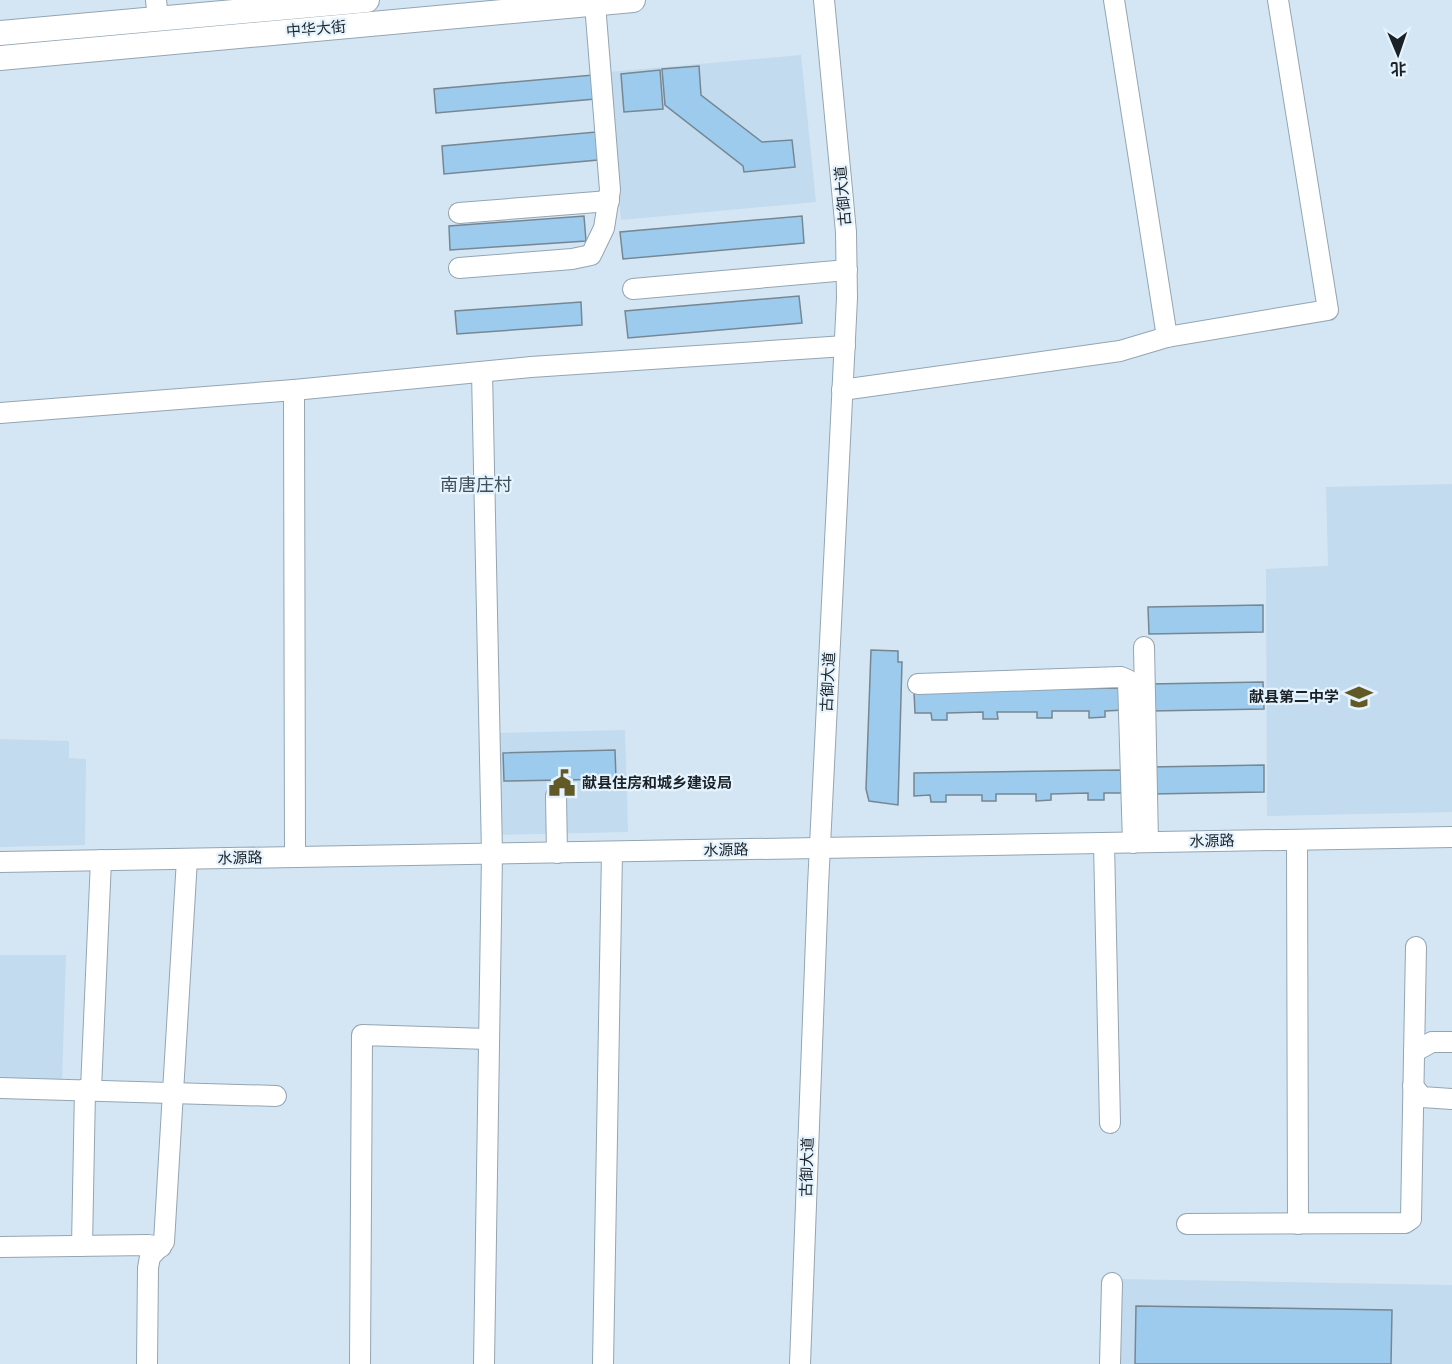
<svg xmlns="http://www.w3.org/2000/svg" width="1452" height="1364" viewBox="0 0 1452 1364" font-family="Roboto,'Noto Sans SC',sans-serif">
<style>
.built{fill:#c3dbee}
.building{fill:#9dcbed;stroke:#768793;stroke-width:1.5}
.lines{fill:none;stroke-linecap:round;stroke-linejoin:round}
.minor-casing{stroke:#94a5b2;stroke-width:22}
.major-casing{stroke:#94a5b2;stroke-width:26}
.minor{stroke:#fff;stroke-width:20}
.major{stroke:#fff;stroke-width:24}
.labels{text-anchor:middle;dominant-baseline:central;stroke-width:4.5;stroke-linejoin:round;paint-order:stroke}
.street-label{font-size:15px;fill:#1b2227;stroke:#e4f3fe}
.poi-label{font-size:15px;font-weight:bold;fill:#1b2227;stroke:#e4f3fe;text-anchor:end}
.quarter-label{font-size:18px;fill:#40505b;stroke:#e4f3fe}
</style>
<rect width="100%" height="100%" fill="#d4e6f4"/>
<g class="built">
<polygon points="801,55 816,202 621,220 608,72"/>
<polygon points="1452,484 1452,812 1267,816 1266,569 1328,566 1326,487"/>
<polygon points="625,730 628,832 498,835 496,733"/>
<polygon points="0,739 69,741 69,758 86,759 85,845 0,847"/>
<polygon points="0,955 66,955 62,1083 0,1083"/>
<polygon points="1121,1279 1452,1285 1452,1364 1119,1364"/>
</g>
<g class="building">
<polygon points="699,66 701,95 762,142 792,140 795,167 744,172 743,166 665,105 662,69"/>
<polygon points="660,70 663,109 624,112 621,74"/>
<polygon points="593,75 595,99 436,113 434,89"/>
<polygon points="596,132 598,160 444,174 442,146"/>
<polygon points="584,216 586,241 450,250 449,226"/>
<polygon points="802,216 804,243 623,259 620,232"/>
<polygon points="799,296 802,323 628,338 625,311"/>
<polygon points="581,302 582,325 457,334 455,311"/>
<polygon points="1263,605 1263,632 1149,634 1148,607"/>
<polygon points="871,650 898,651 898,662 902,662 898,805 869,801 866,789"/>
<polygon points="1263,682 1264,709 1151,711 1150,684"/>
<polygon points="1123,688 1124,710 1105,711 1105,717 1089,718 1089,711 1052,711 1052,718 1037,718 1037,712 997,712 998,719 983,719 983,712 947,713 947,720 932,720 931,713 915,713 914,691"/>
<polygon points="615,750 616,779 504,781 503,753"/>
<polygon points="1264,765 1264,792 1151,794 1150,767"/>
<polygon points="1122,770 1123,793 1104,793 1104,800 1088,800 1088,793 1051,794 1051,800 1036,801 1036,794 996,794 996,801 982,801 982,795 946,795 946,802 931,802 930,795 914,796 914,773"/>
<polygon points="1136,1306 1392,1310 1391,1364 1135,1364"/>
</g>
<g class="lines">
<defs>
<g id="minor">
<polyline points="156,0 158,19"/>
<polyline points="1114,0 1167,337"/>
<polyline points="459,213 609,201"/>
<polyline points="459,268 572,259 591,255 604,228 610,190 595,4"/>
<polyline points="633,289 847,270"/>
<polyline points="482,372 492,854 484,1364"/>
<polyline points="294,390 295,857"/>
<polyline points="842,390 1120,351 1167,337 1328,310 1278,0"/>
<polyline points="0,413 294,390 531,367 845,346"/>
<polyline points="1144,647 1148,842"/>
<polyline points="918,684 1121,677 1128,680 1133,843"/>
<polyline points="556,796 557,853"/>
<polyline points="1297,840 1298,1224"/>
<polyline points="1104,843 1110,1123"/>
<polyline points="0,862 1452,837"/>
<polyline points="1414,1052 1432,1042 1452,1042"/>
<polyline points="1413,1086 1422,1097 1452,1099"/>
<polyline points="0,1088 276,1096"/>
<polyline points="91,1089 101,860"/>
<polyline points="1187,1224 1405,1223 1411,1219 1416,947"/>
<polyline points="82,1246 85,1089"/>
<polyline points="0,1247 148,1245 161,1247"/>
<polyline points="147,1364 148,1268 150,1257 164,1242 187,859"/>
<polyline points="360,1364 362,1035 488,1039"/>
<polyline points="603,1364 612,852"/>
<polyline points="800,1364 818,886 847,298 846,232 824,0"/>
<polyline points="1110,1364 1112,1283"/>
</g>
<g id="major">
<polyline points="0,33 367,0"/>
<polyline points="0,58 633,0"/>
</g>
</defs>
<use href="#minor" class="minor-casing"/>
<use href="#major" class="major-casing"/>
<use href="#minor" class="minor"/>
<use href="#major" class="major"/>
</g>
<defs>
<symbol id="school-bare" viewBox="-9 -9 18 18"><path d="M0-5L7-2L0 1L-7-2ZM-4 1L0 2.5L4 1V4Q0 6-4 4Z" fill="#615a26" stroke="#e4f3fe" stroke-width="2.5" paint-order="stroke"/></symbol>
<symbol id="civic-bare" viewBox="-9 -9 18 18"><path d="M-.6-6.5H3V-4.5H.6V-3L4-1V1h2V6H-6V1h2V-1L-.6-3ZM-1.2 2.5V6h2.4V2.5Z" fill="#615a26" stroke="#e4f3fe" stroke-width="2.5" paint-order="stroke"/></symbol>
</defs>
<g fill-rule="evenodd">
<use href="#school-bare" x="1340" y="678" width="38" height="38"/>
<use href="#civic-bare" x="543" y="764" width="38" height="38"/>
</g>
<g class="labels">
<g class="street-label">
<text transform="translate(316 29) rotate(-5)">中华大街</text>
<text transform="translate(843 196) rotate(-95)">古御大道</text>
<text transform="translate(828 682) rotate(-87)">古御大道</text>
<text transform="translate(1212 841) rotate(-1)">水源路</text>
<text transform="translate(726 850) rotate(-1)">水源路</text>
<text transform="translate(240 858) rotate(-1)">水源路</text>
<text transform="translate(807 1167) rotate(-88)">古御大道</text>
</g>
<g class="poi-label">
<text x="1339" y="697">献县第二中学</text>
<text x="582" y="783" text-anchor="start">献县住房和城乡建设局</text>
</g>
<g class="quarter-label">
<text x="476" y="484">南唐庄村</text>
</g>
</g>
<g transform="translate(1398 54) rotate(178)" stroke="#e4f3fe" stroke-width="4.5" paint-order="stroke">
<path d="M0-4.5L10 22L0 15L-10 22Z" fill="#1b2227"/>
<text y="-9" font-size="16" font-weight="bold" text-anchor="middle" fill="#1b2227">北</text>
</g>
</svg>
